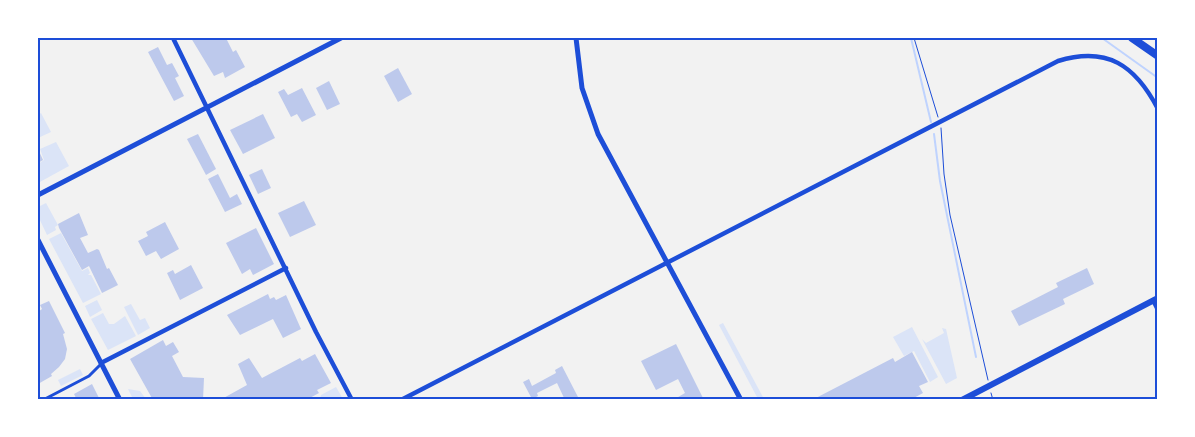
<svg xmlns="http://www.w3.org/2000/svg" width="1195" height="437" viewBox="0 0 1195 437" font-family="'Nunito Sans',sans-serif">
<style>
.green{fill:#dbe4f7}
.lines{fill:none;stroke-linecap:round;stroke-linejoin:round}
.stream{stroke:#bfd3fe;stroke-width:2}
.building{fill:#bdc9ec}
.path{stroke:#1d4ed8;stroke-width:1}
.pedestrian{stroke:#1d4ed8;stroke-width:3}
.minor{stroke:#1d4ed8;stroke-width:4.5}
.tertiary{stroke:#1d4ed8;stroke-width:5}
.primary{stroke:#1d4ed8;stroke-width:6}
.motorway{stroke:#1d4ed8;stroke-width:8}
.neatline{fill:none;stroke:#1d4ed8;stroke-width:2}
</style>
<rect width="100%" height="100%" fill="#f2f2f2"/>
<g class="green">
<polygon points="41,113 51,132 38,138 38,115"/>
<polygon points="56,142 69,166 38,183 38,164 44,160 40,149"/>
<polygon points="46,203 58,225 55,227 56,230 47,235 38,216 38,207"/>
<polygon points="61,233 82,271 88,268 90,273 88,275 91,275 101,294 83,303 49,239"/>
<polygon points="97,300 102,310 90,317 85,306"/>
<polygon points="131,304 140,320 145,318 150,328 138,335 124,307"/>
<polygon points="103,313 109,324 114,324 125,316 136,336 108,350 91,319"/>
<polygon points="723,323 764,399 758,399 719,325"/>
<polygon points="912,327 938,377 930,382 914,351 904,356 893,337"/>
<polygon points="942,328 946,329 957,378 946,384 922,339 926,343 944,333"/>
<polygon points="80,369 83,375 61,386 58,380"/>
<polygon points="336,387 343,399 320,399 321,395"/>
<polygon points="128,389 140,391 146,399 133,399"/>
</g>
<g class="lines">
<g class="stream">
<polyline points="911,38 931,122"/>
<polyline points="1102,38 1158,78"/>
<polyline points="934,134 940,181 976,357"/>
</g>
</g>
<g class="building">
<polygon points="191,38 226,38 233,52 236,50 245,67 225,78 223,72 214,76"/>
<polygon points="158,47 167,65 172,63 179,76 175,78 184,96 174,101 148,52"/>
<polygon points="398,68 412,94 398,102 384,76"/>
<polygon points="329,81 340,104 327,110 316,88"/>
<polygon points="302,88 316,115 302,122 297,114 291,117 278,92 284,89 288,95"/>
<polygon points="263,114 275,138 243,154 230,130"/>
<polygon points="198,134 216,169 206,175 187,139"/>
<polygon points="38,149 43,160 38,163"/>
<polygon points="262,169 271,188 258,194 249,175"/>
<polygon points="218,174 230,198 237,194 242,204 225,212 208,179"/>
<polygon points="304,201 316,225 290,237 278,213"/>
<polygon points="79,213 88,235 80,238 88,253 97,249 99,250 107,269 109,268 118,285 102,293 89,266 82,270 59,228 58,224"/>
<polygon points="165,222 179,249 161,259 156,251 146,256 138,241 148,236 146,232"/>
<polygon points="256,228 274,264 253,275 250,269 242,274 226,243"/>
<polygon points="191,265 203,288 180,300 167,273 173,270 175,274"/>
<polygon points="1087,268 1094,284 1063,299 1065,304 1019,326 1011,311 1058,287 1056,283"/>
<polygon points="268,294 270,299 274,297 276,300 286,295 301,329 283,338 273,319 240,335 227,315"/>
<polygon points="49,301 65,333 63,334 67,349 65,359 59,367 51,374 52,376 38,384 38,312 42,309 40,305"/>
<polygon points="163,340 166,346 173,342 179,352 172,356 183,377 204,378 203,400 153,400 130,359"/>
<polygon points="676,344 704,400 673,400 685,393 678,379 656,390 641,361"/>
<polygon points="912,352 928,382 919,386 923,393 910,400 812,400 893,358 895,362"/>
<polygon points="315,354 331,383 317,390 319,393 306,400 220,400 247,385 238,364 249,358 262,378 300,358 302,361"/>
<polygon points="562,366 578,397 565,400 557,383 537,393 538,396 532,399 523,382 529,379 532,386 556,373 555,370"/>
<polygon points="92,384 100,400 77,400 74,394"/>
</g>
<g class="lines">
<g class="path">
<polyline points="914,38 938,117"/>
<polyline points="941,128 944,174 950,215 988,380"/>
<polyline points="991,393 993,400"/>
</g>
<polyline class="pedestrian" points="43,400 89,376 101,364"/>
<g class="minor">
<polyline points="173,38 316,332 352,400"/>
<polyline points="1153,300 1158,310"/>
<polyline points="101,363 286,268"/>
<path d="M401 400 1058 61C1107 46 1135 65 1158 109"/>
</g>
<g class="tertiary">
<polyline points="576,38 582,88 598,134 741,400"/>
<polyline points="38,195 341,38"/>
<polyline points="38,240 120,400"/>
</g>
<polyline class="primary" points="962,400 1158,298"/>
<polyline class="motorway" points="1132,38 1158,56"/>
</g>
<rect width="1195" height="437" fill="none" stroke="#ffffff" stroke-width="78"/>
<rect x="39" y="39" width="1117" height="359" class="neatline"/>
</svg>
